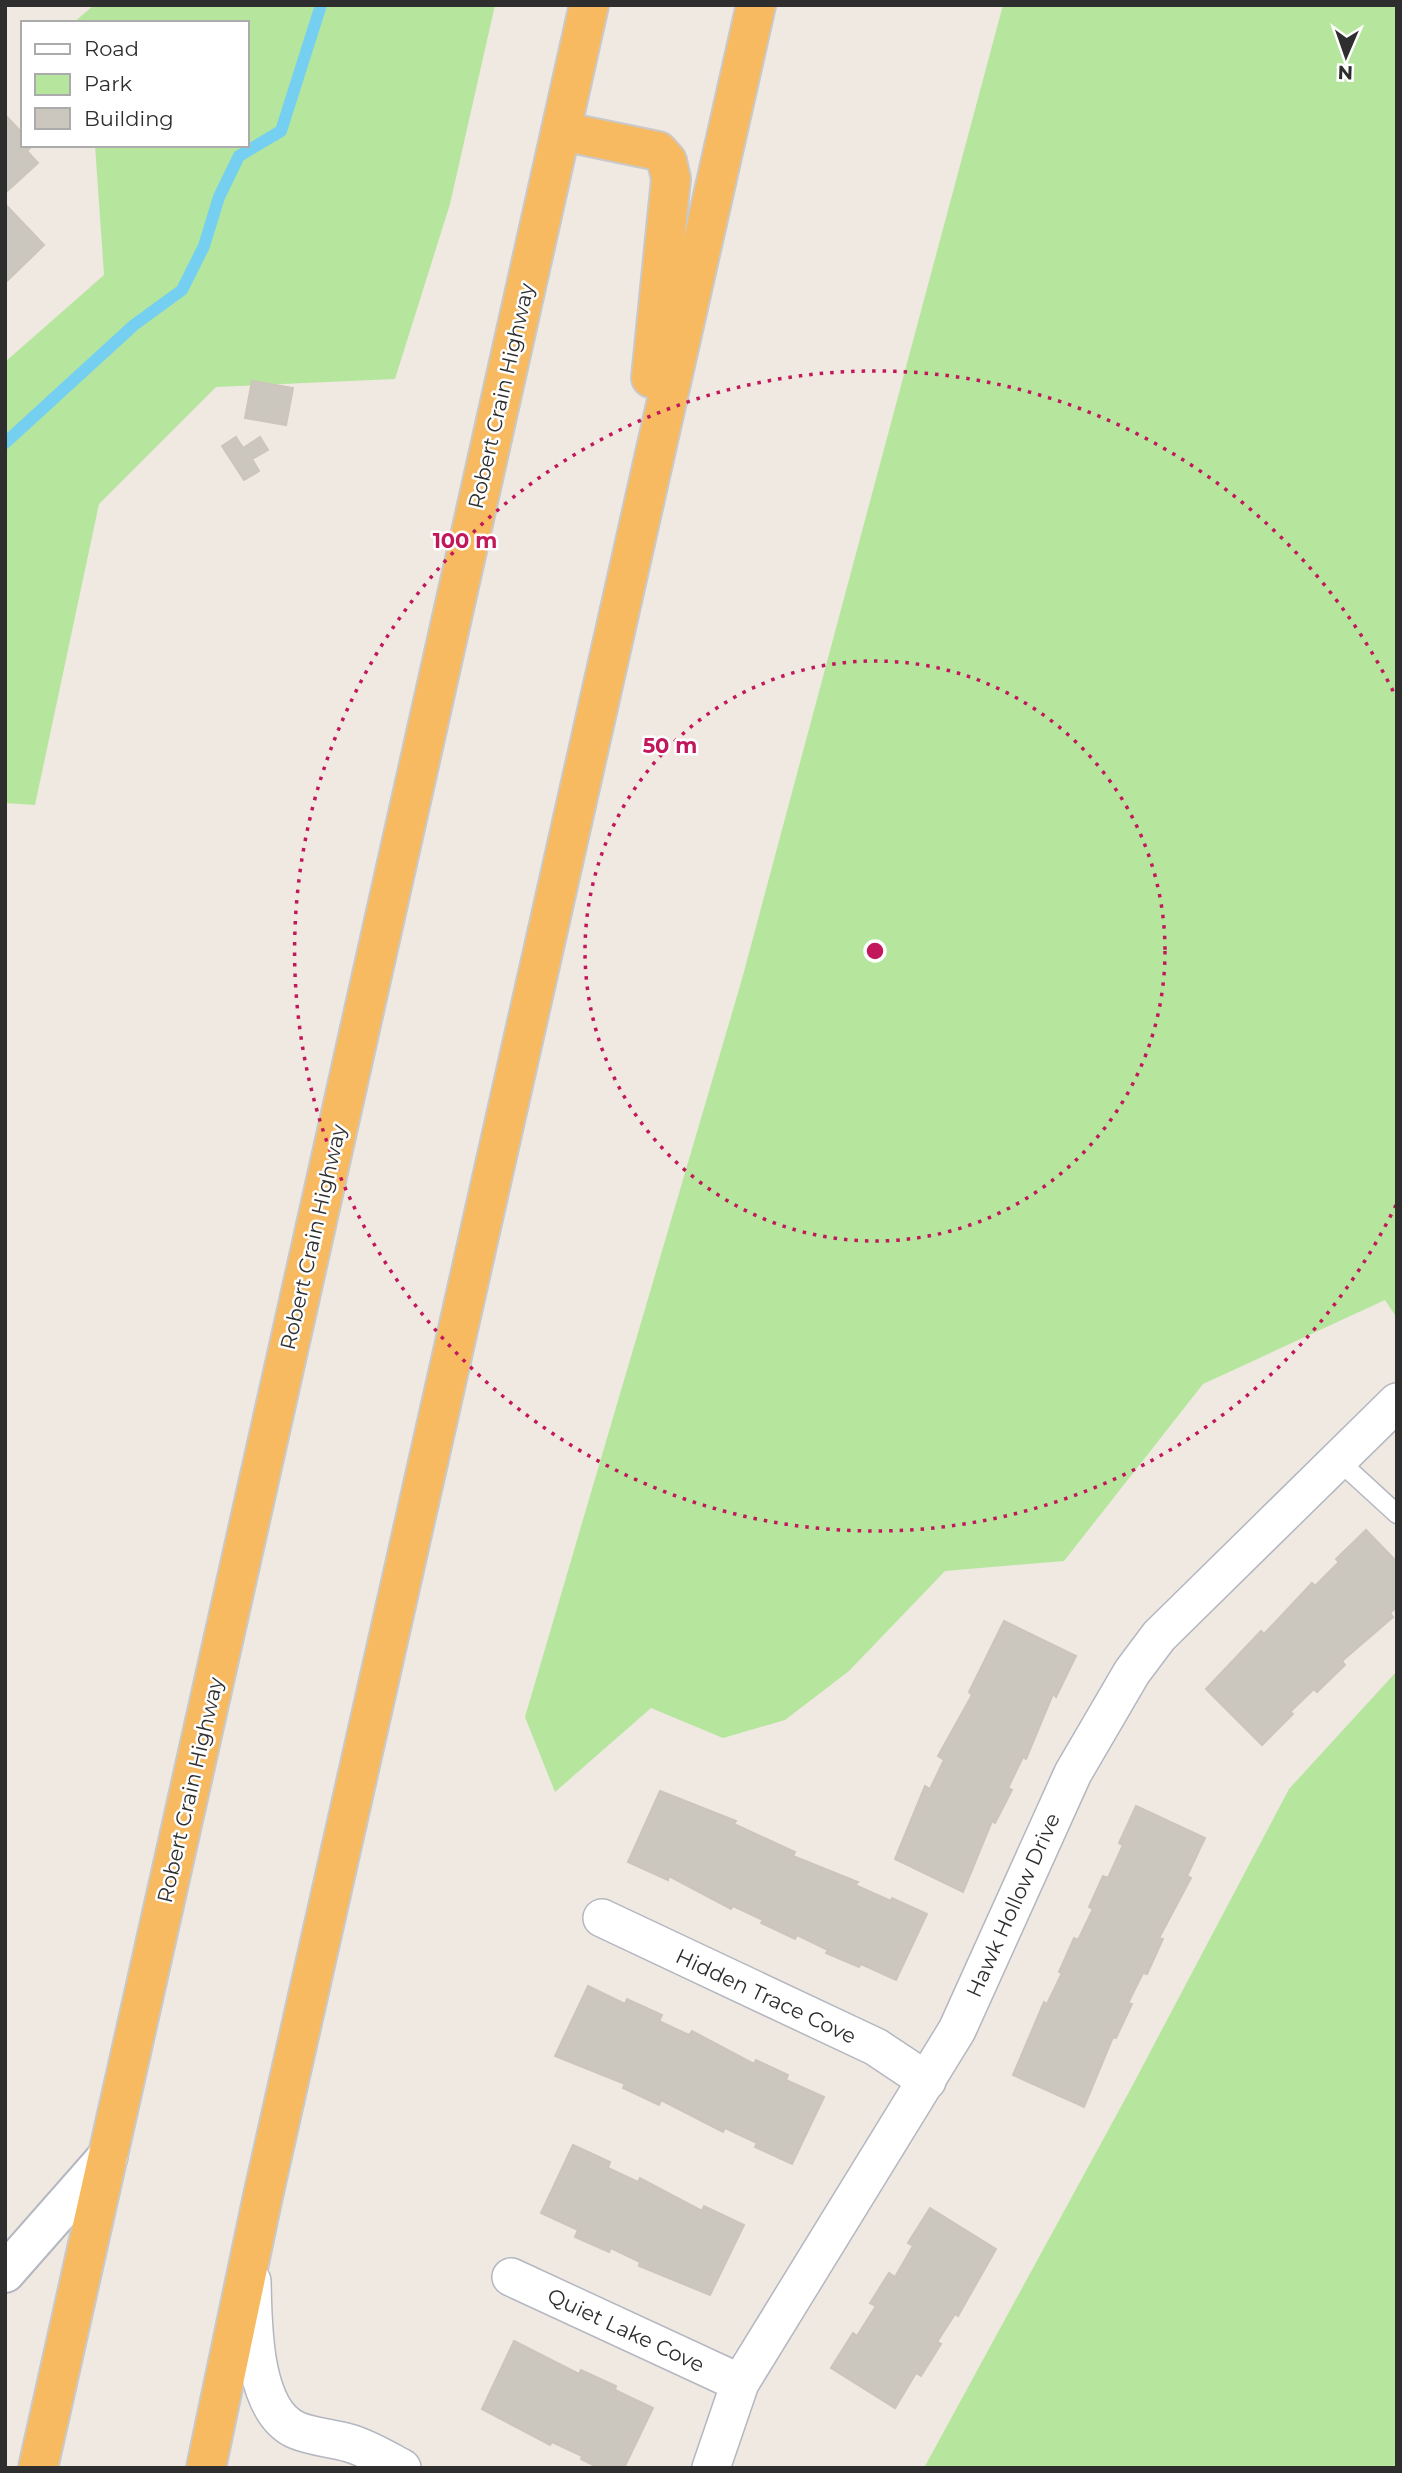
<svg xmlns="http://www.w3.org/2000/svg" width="1402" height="2473" viewBox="0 0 1402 2473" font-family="Montserrat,sans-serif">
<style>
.green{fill:#b6e59e}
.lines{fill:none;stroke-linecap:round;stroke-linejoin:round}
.stream{stroke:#75cff0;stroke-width:12}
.building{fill:#cbc7bf;stroke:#cbc5ba;stroke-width:2}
.service-casing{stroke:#b4b7c1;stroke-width:21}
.minor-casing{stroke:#b4b7c1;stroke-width:40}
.tertiary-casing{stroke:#b4b7c1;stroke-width:42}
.trunk-casing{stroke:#c9c9c9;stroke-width:42}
.service{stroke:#fff;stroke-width:18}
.minor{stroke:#fff;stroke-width:37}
.tertiary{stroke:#fff;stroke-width:38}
.trunk{stroke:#f8ba60;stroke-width:38}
.ring{fill:none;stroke:#c2185b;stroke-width:3.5;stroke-dasharray:3.5 7}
.labels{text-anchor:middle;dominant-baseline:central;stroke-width:5;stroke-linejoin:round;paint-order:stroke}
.street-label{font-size:21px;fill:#2e2e2e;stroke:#fff}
.centre{fill:#c2185b;stroke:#fff;stroke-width:3.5}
.ring-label{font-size:21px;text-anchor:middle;font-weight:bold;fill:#c2185b;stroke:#fff;stroke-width:5;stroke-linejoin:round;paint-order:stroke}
</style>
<rect width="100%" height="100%" fill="#efe9e1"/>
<g class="green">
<polygon points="94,5 495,5 450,204 395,379 216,387 99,504 35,805 5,803 5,362 104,275 95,145 247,145 247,23 73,23"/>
<polygon points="1003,5 1397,5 1397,1318 1385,1300 1203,1384 1064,1561 945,1571 849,1671 785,1720 723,1738 651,1708 555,1792 525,1717 742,979"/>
<polygon points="1397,1671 1397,2468 924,2468 1129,2092 1289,1789"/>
</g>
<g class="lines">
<polyline class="stream" points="5,443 134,325 182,290 204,246 219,197 239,156 281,131 321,5"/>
</g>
<g class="building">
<polygon points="7,117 23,134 23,145 33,145 27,151 38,163 5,193"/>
<polygon points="5,204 44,245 5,283"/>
<polygon points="252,381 293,388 286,425 245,418"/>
<polygon points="236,437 243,448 260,437 268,450 252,459 259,471 244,480 222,446"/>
<polygon points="1366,1530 1397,1562 1397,1607 1390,1613 1393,1617 1342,1661 1345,1665 1317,1692 1314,1689 1290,1712 1293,1714 1262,1745 1206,1689 1261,1631 1264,1634 1312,1583 1315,1586 1339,1562 1336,1559"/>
<polygon points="1004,1621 1076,1656 1056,1697 1053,1694 1026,1759 1023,1757 1008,1788 1012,1790 995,1823 992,1821 963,1892 895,1859 925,1786 930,1789 944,1760 938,1756 972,1695 969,1692"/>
<polygon points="660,1791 736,1821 734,1824 795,1852 793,1856 858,1882 855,1885 891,1901 892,1898 927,1914 896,1980 861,1964 859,1967 826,1953 828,1950 797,1935 795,1939 761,1923 763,1920 733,1906 731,1909 669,1876 668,1880 628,1862"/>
<polygon points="1136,1806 1205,1838 1187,1876 1191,1878 1159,1938 1163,1939 1147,1974 1143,1973 1128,2003 1132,2004 1116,2038 1113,2037 1084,2107 1013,2075 1044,2002 1047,2004 1062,1973 1059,1972 1074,1938 1078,1940 1093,1909 1089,1907 1103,1876 1108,1878 1123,1845 1119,1843"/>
<polygon points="588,1986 625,2004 627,1999 662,2015 659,2021 689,2035 692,2031 754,2064 756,2060 788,2075 786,2080 824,2097 792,2164 755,2147 757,2143 725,2128 723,2132 661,2100 659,2105 623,2088 625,2084 555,2056"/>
<polygon points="573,2145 610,2162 608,2168 638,2182 640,2178 702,2211 704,2206 744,2225 710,2295 639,2266 640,2262 611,2248 609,2252 575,2237 578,2230 541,2213"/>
<polygon points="930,2208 996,2249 958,2316 955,2314 937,2342 941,2344 921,2376 916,2373 895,2408 831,2368 853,2333 857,2336 876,2306 870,2303 889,2273 895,2277 913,2246 908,2243"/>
<polygon points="514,2341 579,2374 581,2370 616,2386 615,2390 653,2408 624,2468 599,2468 581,2459 582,2456 552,2442 550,2445 482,2409"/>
</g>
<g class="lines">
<defs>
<polyline id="service" points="1338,1460 1397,1514"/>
<g id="minor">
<polyline points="602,1918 876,2047 927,2081"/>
<polyline points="511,2277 740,2383"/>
<path d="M252 2281C253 2322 252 2410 296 2430 312 2437 332 2438 349 2443 367 2448 385 2459 402 2468"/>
<polyline points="711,2468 740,2383 957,2030 1073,1773 1132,1672 1159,1636 1397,1402"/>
</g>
<polyline id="tertiary" points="5,2273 108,2156"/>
<g id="trunk">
<polyline points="561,131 658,151 667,161 671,179 651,378"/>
<polyline points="38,2468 589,5"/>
<polyline points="206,2468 263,2196 756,5"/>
</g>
</defs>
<use href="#service" class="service-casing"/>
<use href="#minor" class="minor-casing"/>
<use href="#tertiary" class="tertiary-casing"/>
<use href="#trunk" class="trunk-casing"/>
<use href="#service" class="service"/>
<use href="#minor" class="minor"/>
<use href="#tertiary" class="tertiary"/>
<use href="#trunk" class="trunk"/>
</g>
<g class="ring">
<circle cx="875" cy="951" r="290"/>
<path d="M1396 1205A580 580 0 1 1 1396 697"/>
</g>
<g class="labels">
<g class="street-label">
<text transform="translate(501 396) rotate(-77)">Robert Crain Highway</text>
<text transform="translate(313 1237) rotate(-77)">Robert Crain Highway</text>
<text transform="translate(190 1790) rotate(-77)">Robert Crain Highway</text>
<text transform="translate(1013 1905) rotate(-66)">Hawk Hollow Drive</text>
<text transform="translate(766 1996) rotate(25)">Hidden Trace Cove</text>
<text transform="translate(626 2330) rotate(25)">Quiet Lake Cove</text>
</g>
</g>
<circle cx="875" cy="951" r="10" class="centre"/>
<g class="ring-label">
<text x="465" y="548">100 m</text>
<text x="670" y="753">50 m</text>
</g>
<rect width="1402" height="2473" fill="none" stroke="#2e2e2e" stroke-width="14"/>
<rect x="21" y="21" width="228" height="126" fill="#ffffff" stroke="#ababab" stroke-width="2"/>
<rect x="35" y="44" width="35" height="10" fill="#ffffff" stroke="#ababab" stroke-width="2"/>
<text x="84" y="56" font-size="21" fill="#2e2e2e">Road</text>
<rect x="35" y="74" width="35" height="21" fill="#b6e59e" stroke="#ababab" stroke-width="2"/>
<text x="84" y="91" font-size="21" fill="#2e2e2e">Park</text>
<rect x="35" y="108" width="35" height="21" fill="#cbc7bf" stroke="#ababab" stroke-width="2"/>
<text x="84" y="126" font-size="21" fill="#2e2e2e">Building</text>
<g transform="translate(1346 56) rotate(182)" stroke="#ffffff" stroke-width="5" paint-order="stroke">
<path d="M0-5L12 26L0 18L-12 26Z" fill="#2e2e2e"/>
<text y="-10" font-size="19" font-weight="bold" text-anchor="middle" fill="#2e2e2e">N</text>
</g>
</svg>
